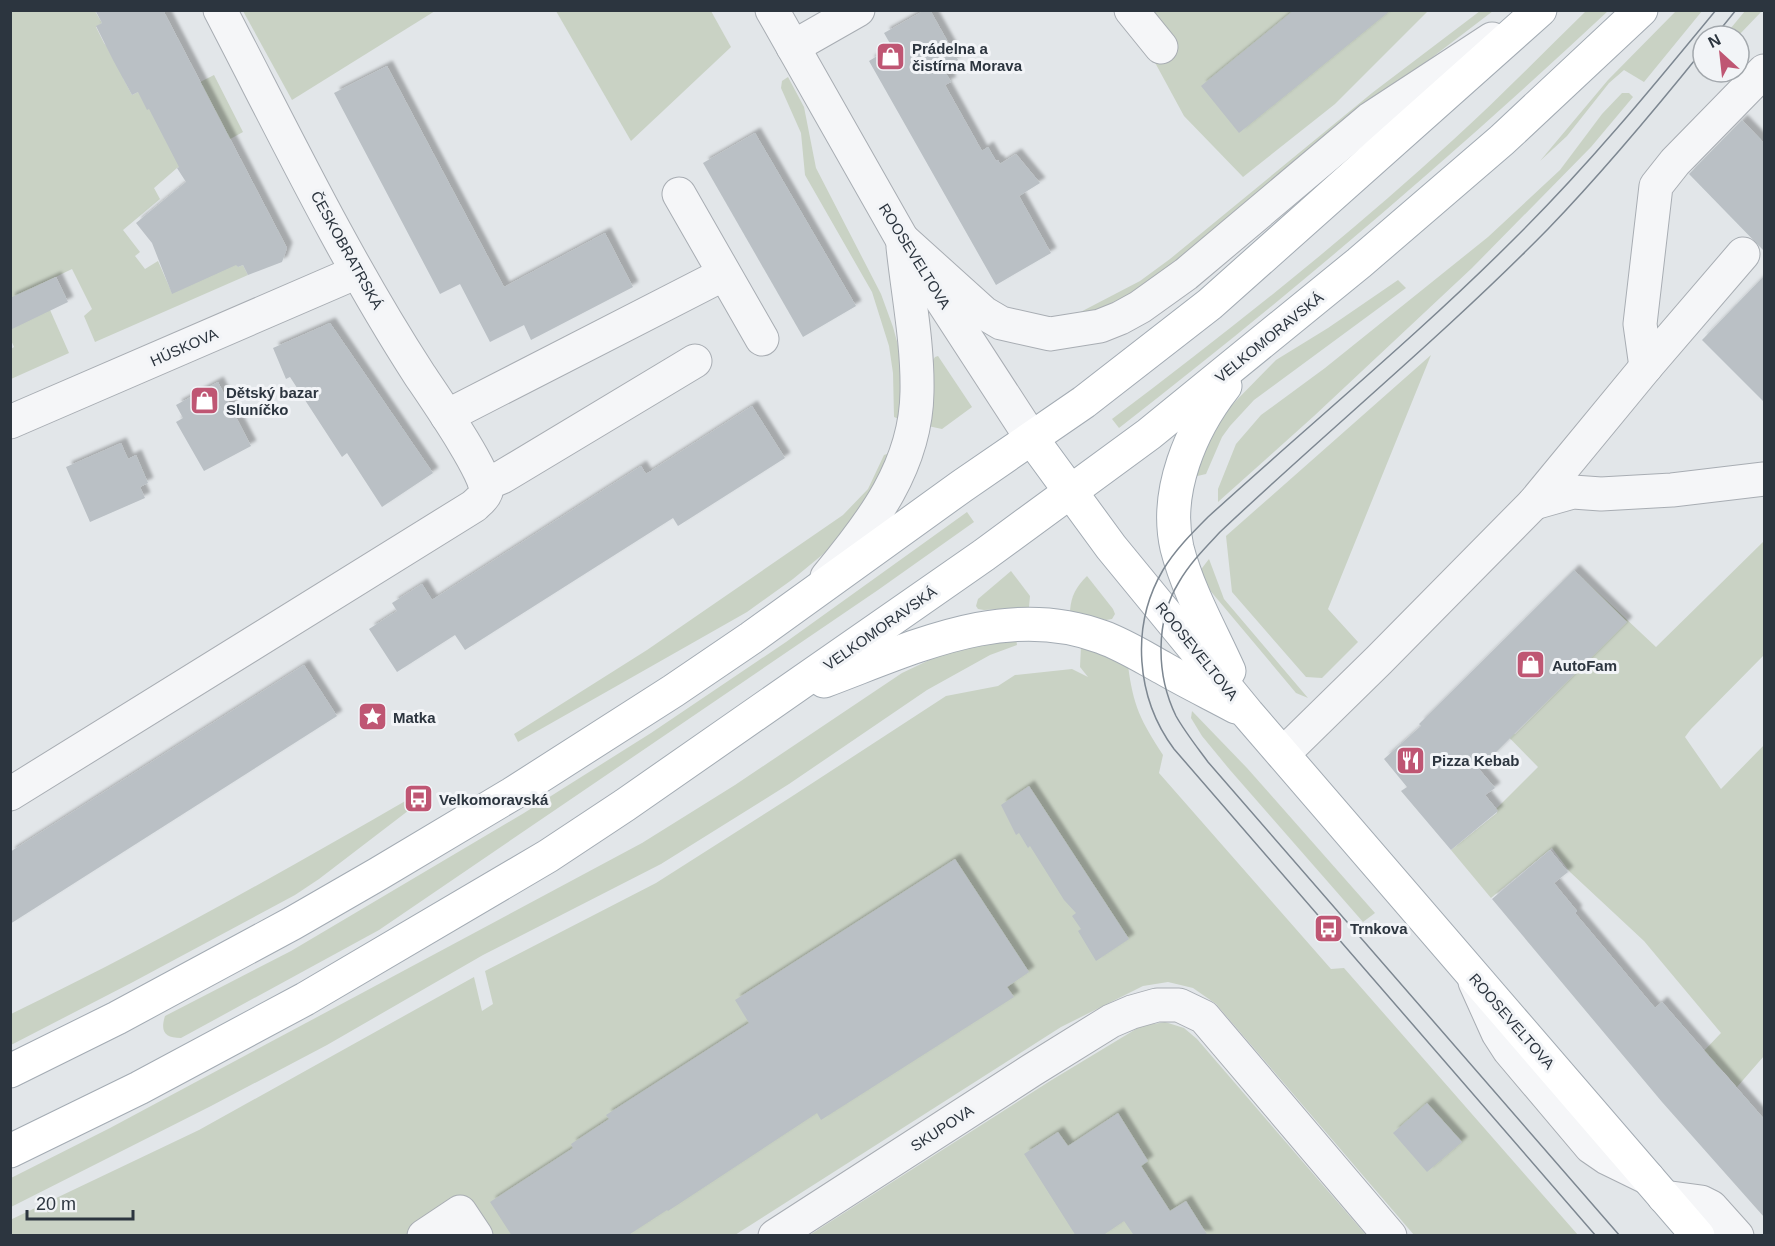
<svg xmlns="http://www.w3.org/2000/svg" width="1775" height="1246" viewBox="0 0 1775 1246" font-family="Arial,sans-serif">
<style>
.green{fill:#c9d2c4}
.building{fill:#bac0c5;filter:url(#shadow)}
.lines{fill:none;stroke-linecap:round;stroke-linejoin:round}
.minor-casing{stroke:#a8adb3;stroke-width:35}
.major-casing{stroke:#a3abb3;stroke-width:35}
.minor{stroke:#f5f6f8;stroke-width:33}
.major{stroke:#fff;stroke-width:33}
.tram{stroke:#7d8791;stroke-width:1.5}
.labels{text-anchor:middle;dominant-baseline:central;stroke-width:6;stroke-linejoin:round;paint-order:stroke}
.poi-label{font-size:15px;font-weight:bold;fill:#2c353f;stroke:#f2f4f7;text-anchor:start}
.street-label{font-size:15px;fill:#2c353f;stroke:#f2f4f7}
</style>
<defs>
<filter id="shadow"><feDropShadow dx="5.5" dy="-5.5" stdDeviation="1.5" flood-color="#0004"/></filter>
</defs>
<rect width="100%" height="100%" fill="#e2e6e9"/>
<g class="green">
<polygon points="10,11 95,11 102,23 96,27 104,43 129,74 123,78 132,95 138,92 200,82 214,75 243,132 177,168 154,188 160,199 123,230 140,252 135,256 145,269 158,261 172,293 197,282 232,257 238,267 243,265 248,275 95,342 84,316 92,309 72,269 39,285 69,353 11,379 11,349 14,347 10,338"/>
<polygon points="243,11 435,11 292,100"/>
<polygon points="556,11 711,11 731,47 631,141"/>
<polygon points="1115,11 1428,11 1335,104 1243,177 1184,116 1152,57"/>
<polygon points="1480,11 1493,11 1375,101 1208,240 1114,305 1069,318 1140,281 1170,259 1372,93"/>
<path d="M1586 11H1608C1452 157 1289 296 1119 428L1112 419C1229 331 1345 239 1453 140 1499 98 1542 54 1586 11Z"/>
<polygon points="1676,11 1702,11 1644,82 1624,70 1609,83 1567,136 1540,161 1608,80"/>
<polygon points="1745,11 1762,11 1738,36 1728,36 1726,34"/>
<polygon points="788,77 804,107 816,168 881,294 893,327 899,349 902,370 899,419 894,417 893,373 889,346 872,292 805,175 801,133 781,88 782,81"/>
<polygon points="1622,93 1629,93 1633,97 1591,147 1472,268 1314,416 1218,502 1218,489 1236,444 1261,415 1325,368 1488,237 1560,170 1602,114"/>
<polygon points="1398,280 1406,288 1254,400 1230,426 1222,437 1206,474 1193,477 1199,459 1225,412 1276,360 1328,328"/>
<polygon points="1431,355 1328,609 1358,642 1322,678 1306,677 1232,592 1226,536"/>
<polygon points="938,356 972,407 942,429 928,426 933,400 932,362 935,357"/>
<polygon points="887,454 890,457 881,479 839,541 793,579 747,612 518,742 514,734 647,650 843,515 868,489 884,455"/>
<path d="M967 512 974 522 878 590 379 930 181 1038C165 1038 160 1032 165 1016L291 951 524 813 651 733 786 642Z"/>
<polygon points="1764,541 1764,655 1691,729 1685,737 1721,789 1764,745 1764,1056 1737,1087 1724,1072 1700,1055 1721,1033 1644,941 1570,872 1552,848 1491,898 1451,850 1497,813 1496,809 1538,767 1484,712 1515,734 1626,622 1574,570 1656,647"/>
<polygon points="1209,559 1224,599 1308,698 1296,693 1208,588 1199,572"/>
<polygon points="1011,571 1030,596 1029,607 984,610 978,609 976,606 978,599"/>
<path d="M1087 576 1113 609 1115 614 1112 619 1106 620 1070 611C1071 596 1076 587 1087 576Z"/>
<polygon points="1016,638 1017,645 990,655 927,690 789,784 661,864 483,955 327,1045 211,1106 11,1207 11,1178 110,1128 642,843 735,785 902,673 944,653"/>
<path d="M1081 646 1128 665C1133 706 1141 721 1163 755L1159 773 1331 969 1344 968 1578 1235H1414L1216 1004 1193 988 1168 982 1143 986 1061 1027 735 1235 11 1236 10 1220 199 1130 474 977 482 1011 493 1004 485 971 656 883 791 797 946 696 998 686 1015 675 1072 669 1088 677 1080 667Z"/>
<polygon points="1192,711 1247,768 1375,913 1363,922 1230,770 1202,736 1191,718"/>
<path d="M416 798 418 802 417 804 319 879 295 895 133 982 11 1045V1014C146 949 277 875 407 800Z"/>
<polygon points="1165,1022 1184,1028 1197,1039 1366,1235 808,1236 1050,1081 1141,1026"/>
</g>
<g class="building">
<polygon points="95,10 163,10 287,248 282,262 248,275 243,265 238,267 236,265 172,294 152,243 136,223 186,182 177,168 179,167 149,109 147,110 138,92 132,95 113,60 96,26 102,23"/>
<polygon points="925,10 930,10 958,60 943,68 951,82 945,85 982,151 988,147 996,161 998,160 1000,164 1016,154 1040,183 1019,196 1051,253 996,285 869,61 892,47 884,33"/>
<polygon points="1294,10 1391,10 1239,133 1201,86"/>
<polygon points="387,66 504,287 605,233 633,287 531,340 524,325 490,342 460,284 440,294 334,93"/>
<polygon points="1742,120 1764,143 1764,251 1689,174"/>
<polygon points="755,133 856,306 803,337 703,163"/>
<polygon points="1764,276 1764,402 1702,340"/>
<polygon points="56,277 68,302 10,330 10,298"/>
<polygon points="330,323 433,473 382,507 347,453 342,457 290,377 286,379 273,348"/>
<polygon points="218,382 251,446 204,471 176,422 183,418 176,405"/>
<polygon points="752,406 785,458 678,526 673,518 465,650 455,635 397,672 369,629 397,611 392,603 422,584 432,600 641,466 646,474"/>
<polygon points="121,443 128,459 136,455 148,483 140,487 145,498 90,522 66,467"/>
<polygon points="1574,570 1627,622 1479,769 1495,788 1485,795 1498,811 1451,850 1401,791 1407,787 1384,759 1421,726 1419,724"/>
<polygon points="304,665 337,716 10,924 10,852"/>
<polygon points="1029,786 1129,939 1096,961 1078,931 1081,929 1072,916 1076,913 1064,900 1030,846 1028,848 1019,833 1016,835 1001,805"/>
<polygon points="1550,850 1568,872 1554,883 1577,911 1575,913 1655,1008 1662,1002 1764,1119 1764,1217 1662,1102 1492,899"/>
<polygon points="955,859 1029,972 1007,987 1014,997 821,1120 817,1113 668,1211 667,1210 627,1236 512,1236 490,1202 573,1148 571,1144 609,1119 606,1115 749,1023 735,1000"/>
<polygon points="1427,1103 1462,1142 1427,1172 1393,1133"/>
<polygon points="1118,1113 1148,1161 1141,1166 1170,1211 1186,1201 1208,1236 1132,1236 1133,1234 1124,1221 1102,1236 1076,1236 1024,1154 1058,1132 1068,1146"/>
</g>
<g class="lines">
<defs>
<g id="minor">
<polyline points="772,10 902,239 1032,439"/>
<polyline points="1131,10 1161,47"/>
<polyline points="793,47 858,10"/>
<polyline points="679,194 762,339"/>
<polyline points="902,239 984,313 1001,323 1050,334 1100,326 1120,318 1140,307 1186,274 1370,119 1492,39"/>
<polyline points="1646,367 1640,324 1656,186 1675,162 1764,71"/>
<polyline points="447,416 724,274"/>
<polyline points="10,422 357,272"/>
<polyline points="485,484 502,477 695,361"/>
<polyline points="1534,503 1573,492 1601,494 1672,490 1764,479"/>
<path d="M827 577C872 523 916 466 917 392 918 344 908 294 903 247"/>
<polyline points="1283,754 1379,660 1534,503 1646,367 1743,254"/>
<path d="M10 794 474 506C478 502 484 498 486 492 489 475 431 392 419 374 344 258 284 133 220 10"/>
<polyline points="1475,982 1498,1033 1509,1050 1591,1147 1607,1158 1648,1178"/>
<polyline points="1664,1197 1701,1202 1711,1207 1737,1236"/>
<polyline points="424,1236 460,1212 476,1236"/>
<polyline points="775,1236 1032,1070 1111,1021 1132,1012 1157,1005 1179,1005 1204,1017 1390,1236"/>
</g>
<g id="major">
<path d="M1225 386C1191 429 1164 492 1177 548 1188 591 1211 631 1229 671"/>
<polyline points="1032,439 1111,547 1248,714 1698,1236"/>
<path d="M824 681C913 648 1006 601 1102 637 1124 645 1143 657 1163 668 1187 682 1212 694 1236 707"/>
<polyline points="10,1071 117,1018 293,923 378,874 512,794 673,691 751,638 962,486 1084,402 1210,304 1540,10"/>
<polyline points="10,1151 139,1088 305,999 548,856 625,805 984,555 1149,434 1359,263 1502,140 1641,10"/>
</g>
</defs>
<use href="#minor" class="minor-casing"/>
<use href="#major" class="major-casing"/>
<use href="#minor" class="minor"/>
<use href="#major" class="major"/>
<g class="tram">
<polyline points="1715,36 1736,10"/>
<path d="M1596 1236 1174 749C1136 698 1130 626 1163 570 1175 550 1192 533 1208 517 1310 424 1417 336 1514 239 1587 167 1651 89 1716 10"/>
<path d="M1620 1236 1208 762C1197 747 1185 732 1176 716 1156 675 1155 621 1179 582 1190 563 1205 548 1220 532 1328 430 1444 335 1548 229 1603 172 1653 112 1703 50"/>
</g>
</g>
<defs>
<symbol id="shop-square" viewBox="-11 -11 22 22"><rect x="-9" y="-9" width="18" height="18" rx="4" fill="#bf5673" stroke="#f2f4f7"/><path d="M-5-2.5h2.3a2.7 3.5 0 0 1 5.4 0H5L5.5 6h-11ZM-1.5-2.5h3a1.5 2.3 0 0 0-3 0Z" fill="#fff"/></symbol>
<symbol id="sight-square" viewBox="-11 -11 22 22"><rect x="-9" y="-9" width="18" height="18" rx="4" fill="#bf5673" stroke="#f2f4f7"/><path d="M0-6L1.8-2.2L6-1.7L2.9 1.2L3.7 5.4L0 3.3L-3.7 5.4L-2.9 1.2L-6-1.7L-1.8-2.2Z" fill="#fff"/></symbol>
<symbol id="restaurant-square" viewBox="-11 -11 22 22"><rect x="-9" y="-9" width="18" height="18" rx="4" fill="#bf5673" stroke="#f2f4f7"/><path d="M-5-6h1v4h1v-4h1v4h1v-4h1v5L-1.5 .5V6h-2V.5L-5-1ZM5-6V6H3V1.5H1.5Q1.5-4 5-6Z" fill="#fff"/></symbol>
<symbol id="bus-square" viewBox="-11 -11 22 22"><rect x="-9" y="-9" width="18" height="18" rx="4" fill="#bf5673" stroke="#f2f4f7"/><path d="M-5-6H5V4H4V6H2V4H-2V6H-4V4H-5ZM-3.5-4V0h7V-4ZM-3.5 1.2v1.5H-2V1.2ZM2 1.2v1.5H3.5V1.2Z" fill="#fff"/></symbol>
</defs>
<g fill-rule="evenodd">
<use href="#shop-square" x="874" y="40" width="33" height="33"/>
<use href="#shop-square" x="188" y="384" width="33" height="33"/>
<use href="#shop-square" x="1514" y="648" width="33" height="33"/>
<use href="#sight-square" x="356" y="700" width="33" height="33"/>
<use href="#restaurant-square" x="1394" y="744" width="33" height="33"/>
<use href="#bus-square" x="402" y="782" width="33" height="33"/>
<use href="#bus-square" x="1312" y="912" width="33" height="33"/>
</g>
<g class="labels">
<g class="poi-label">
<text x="912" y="48">Prádelna a<tspan x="912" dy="17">čistírna Morava</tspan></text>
<text x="226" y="392">Dětský bazar<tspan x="226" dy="17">Sluníčko</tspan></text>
<text x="1552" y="665">AutoFam</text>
<text x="393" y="717">Matka</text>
<text x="1432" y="760">Pizza Kebab</text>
<text x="439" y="799">Velkomoravská</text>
<text x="1350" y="928">Trnkova</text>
</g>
<g class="street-label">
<text transform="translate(347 250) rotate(61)">ČESKOBRATRSKÁ</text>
<text transform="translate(915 256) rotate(58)">ROOSEVELTOVA</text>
<text transform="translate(1269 337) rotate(-39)">VELKOMORAVSKÁ</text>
<text transform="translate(184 347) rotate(-24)">HÚSKOVA</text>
<text transform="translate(880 628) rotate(-35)">VELKOMORAVSKÁ</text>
<text transform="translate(1197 651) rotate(51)">ROOSEVELTOVA</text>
<text transform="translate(1512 1021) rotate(49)">ROOSEVELTOVA</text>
<text transform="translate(942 1128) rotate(-33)">SKUPOVA</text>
</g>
</g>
<rect width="1775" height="1246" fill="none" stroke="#2c353f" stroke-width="24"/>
<g transform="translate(1721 54) rotate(333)"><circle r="28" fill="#f2f4f7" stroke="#a3a8ad" stroke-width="1.5"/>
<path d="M0-4.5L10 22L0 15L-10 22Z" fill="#bf5673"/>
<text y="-9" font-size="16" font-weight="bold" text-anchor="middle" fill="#2c353f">N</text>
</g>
<path d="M27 1210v9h106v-9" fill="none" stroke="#2c353f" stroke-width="3"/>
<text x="36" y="1210" font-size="18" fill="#2c353f" stroke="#f2f4f7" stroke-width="4.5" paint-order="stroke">20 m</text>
</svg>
